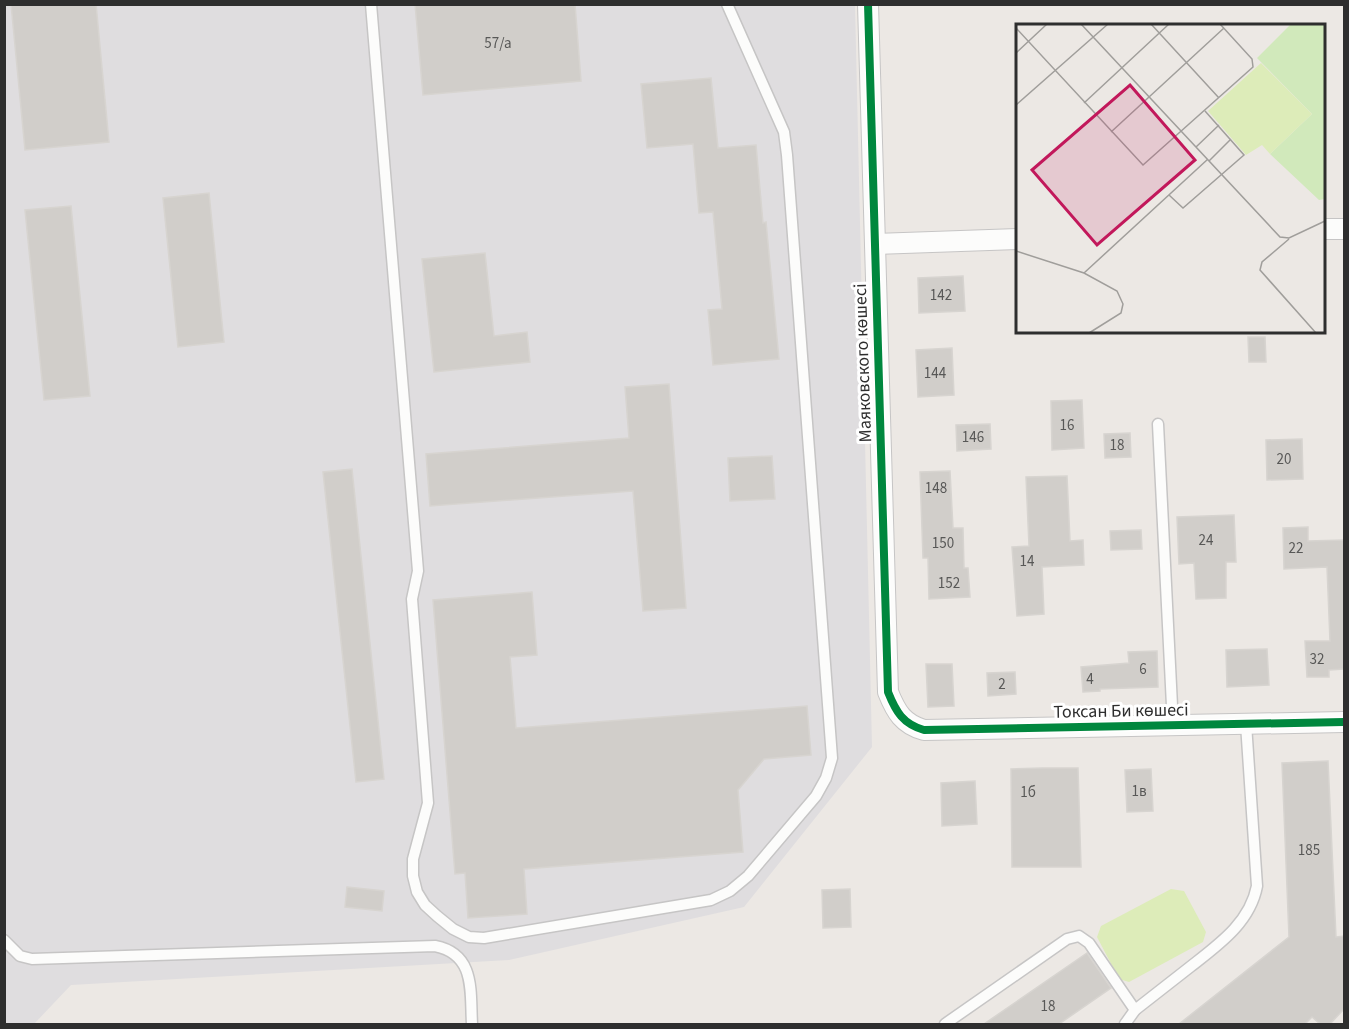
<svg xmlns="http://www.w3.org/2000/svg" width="1349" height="1029" viewBox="0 0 1349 1029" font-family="'Source Sans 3',sans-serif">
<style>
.industrial{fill:#dfdddf}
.pitch{fill:#ddecb9}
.building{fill:#d1ceca;stroke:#d7d4d0;stroke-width:1.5}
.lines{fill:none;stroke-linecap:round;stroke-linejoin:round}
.lane-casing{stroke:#c6c5c5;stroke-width:13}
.street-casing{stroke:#c6c5c5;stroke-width:22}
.lane{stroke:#fcfcfb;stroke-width:10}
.street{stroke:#fcfcfb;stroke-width:20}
.cycleway-casing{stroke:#fff;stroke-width:11}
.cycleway{stroke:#00873e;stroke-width:8}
.labels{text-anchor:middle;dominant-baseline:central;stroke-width:6;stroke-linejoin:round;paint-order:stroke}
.number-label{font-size:15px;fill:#585857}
.street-label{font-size:18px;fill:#2e2e2e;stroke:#fff}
.inset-road{fill:none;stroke:#a09e9b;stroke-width:1.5}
.view{fill:#c2185b;fill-opacity:0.15;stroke:#c2185b;stroke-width:3}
.inset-edge{fill:none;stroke:#2e2e2e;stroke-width:3}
</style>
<rect width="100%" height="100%" fill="#ece8e4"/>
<polygon class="industrial" points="5,5 855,5 872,747 744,907 509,960 71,985 34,1024 5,1024"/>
<polygon class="pitch" points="1171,889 1184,891 1206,932 1203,942 1129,982 1119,979 1097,937 1101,926"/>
<g class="building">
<polygon points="11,4 96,4 109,142 25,150"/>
<polygon points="415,4 575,4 581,81 423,95"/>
<polygon points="711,78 718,148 756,145 763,223 766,222 779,359 713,365 708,310 722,309 713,212 699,213 693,144 647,148 641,84"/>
<polygon points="209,193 224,342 178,347 163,198"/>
<polygon points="71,206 90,396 44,400 25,210"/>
<polygon points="485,253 494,336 527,332 530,362 434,372 422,259"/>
<polygon points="963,276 965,311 919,313 918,278"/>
<polygon points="1248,337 1265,337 1266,362 1249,362"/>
<polygon points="952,348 954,395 918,397 916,350"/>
<polygon points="669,384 686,608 643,611 633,491 430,506 426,454 629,438 625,387"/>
<polygon points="1082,400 1084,448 1052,450 1051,401"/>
<polygon points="990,424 991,449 957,451 956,425"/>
<polygon points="1130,433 1131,457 1105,458 1104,434"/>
<polygon points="1302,439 1303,479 1267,480 1266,440"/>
<polygon points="772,456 775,499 730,501 728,458"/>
<polygon points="352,469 384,779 356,782 323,472"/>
<polygon points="950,471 953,528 963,528 964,568 968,568 970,597 929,599 928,558 923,558 920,472"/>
<polygon points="1067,476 1070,541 1083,540 1084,565 1042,567 1044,614 1017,616 1012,547 1029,546 1026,477"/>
<polygon points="1234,515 1236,562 1226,562 1226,598 1196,599 1194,563 1179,564 1177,517"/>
<polygon points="1308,527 1308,541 1344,540 1344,669 1329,670 1329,677 1307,677 1305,641 1330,641 1327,567 1284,569 1283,528"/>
<polygon points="1141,530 1142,549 1111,550 1110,531"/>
<polygon points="532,592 537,655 510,657 516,728 807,706 811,755 764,759 738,790 743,852 524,869 527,914 468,918 465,873 455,874 433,600"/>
<polygon points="1267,649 1269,685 1227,687 1226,650"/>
<polygon points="1157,651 1158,687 1100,689 1100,691 1083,692 1081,667 1129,663 1128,652"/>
<polygon points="926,664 952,664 954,706 928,707"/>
<polygon points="1015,672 1016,694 988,696 987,673"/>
<polygon points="1328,761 1336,937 1344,936 1344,1009 1330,1024 1320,1024 1312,1017 1305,1024 1179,1024 1289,937 1282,763"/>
<polygon points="1043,768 1078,768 1081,867 1012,867 1011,769"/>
<polygon points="1151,769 1153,811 1127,812 1125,770"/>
<polygon points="975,781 977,824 942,826 941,783"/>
<polygon points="347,887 384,891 382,911 345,907"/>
<polygon points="850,889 851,927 823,928 822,890"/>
<polygon points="1087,953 1111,988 1059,1024 984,1024"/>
</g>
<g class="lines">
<defs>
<g id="lane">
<polyline points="371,4 418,571 412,599 428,803 413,859 413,876 417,892 425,905 437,916 453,929 469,937 484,938 711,900 730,891 748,876 816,796 826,778 832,758 787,155 784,132 727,4"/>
<polyline points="1158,424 1173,726"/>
<path d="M4 940 20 956 32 959 435 946C476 954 470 992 472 1024"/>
<polyline points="945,1024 1067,939 1079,936 1089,943 1135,1010"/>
<path d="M1125 1024 1135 1010C1153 996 1172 981 1190 967 1218 945 1250 923 1257 886L1246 724"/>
</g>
<g id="street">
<path d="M868 4 888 692C896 712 903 724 924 730L1344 722"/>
<polyline points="1324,229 1344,229"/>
<polyline points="875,244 1018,239"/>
</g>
</defs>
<use href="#lane" class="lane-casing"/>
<use href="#street" class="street-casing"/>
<use href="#lane" class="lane"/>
<use href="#street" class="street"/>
<defs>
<path id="cycleway" d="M868 4 888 692C896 712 903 724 924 730L1344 722"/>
</defs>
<use href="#cycleway" class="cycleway-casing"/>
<use href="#cycleway" class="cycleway"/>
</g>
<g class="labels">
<g class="number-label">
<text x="498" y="43">57/а</text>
<text x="941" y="295">142</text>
<text x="935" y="373">144</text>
<text x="1067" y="425">16</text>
<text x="973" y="437">146</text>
<text x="1117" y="445">18</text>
<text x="1284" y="459">20</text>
<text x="936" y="488">148</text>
<text x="1206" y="540">24</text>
<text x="943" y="543">150</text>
<text x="1296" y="548">22</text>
<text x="1027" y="561">14</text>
<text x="949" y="583">152</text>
<text x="1317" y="659">32</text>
<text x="1143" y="669">6</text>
<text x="1090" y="679">4</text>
<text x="1002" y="684">2</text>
<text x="1139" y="791">1в</text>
<text x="1028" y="792">1б</text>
<text x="1309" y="850">185</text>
<text x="1048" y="1006">18</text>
</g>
<g class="street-label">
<text transform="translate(863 363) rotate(-92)">Маяковского көшесі</text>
<text transform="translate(1121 711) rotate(-1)">Токсан Би көшесі</text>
</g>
</g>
<g transform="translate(1016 24)">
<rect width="309" height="309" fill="#ece8e4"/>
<path d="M275 0H309V175L303 176 254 130 296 90 241 34Z" fill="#d1e9bb"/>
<path d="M245 39 296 90 254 130 246 121 230 131 192 87Z" fill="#ddecb9"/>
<path class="inset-road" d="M65 0 264 213 273 214 309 197M135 0 203 74M0 4 127 141 237 43 236 35 204 0M0 29 31 0M68 79 153 0M0 81 92 0M95 108 208 4M180 123 203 101M193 137 215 115M153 171 167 184 228 131 189 87M273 215 246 238 244 246 300 309M0 227 68 249 101 267 107 280 105 289 73 309M68 249 192 135"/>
<path class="view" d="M114 61 179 136 81 221 16 146Z"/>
<rect width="309" height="309" class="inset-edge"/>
</g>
<rect width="1349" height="1029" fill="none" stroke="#2e2e2e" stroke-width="12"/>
</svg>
